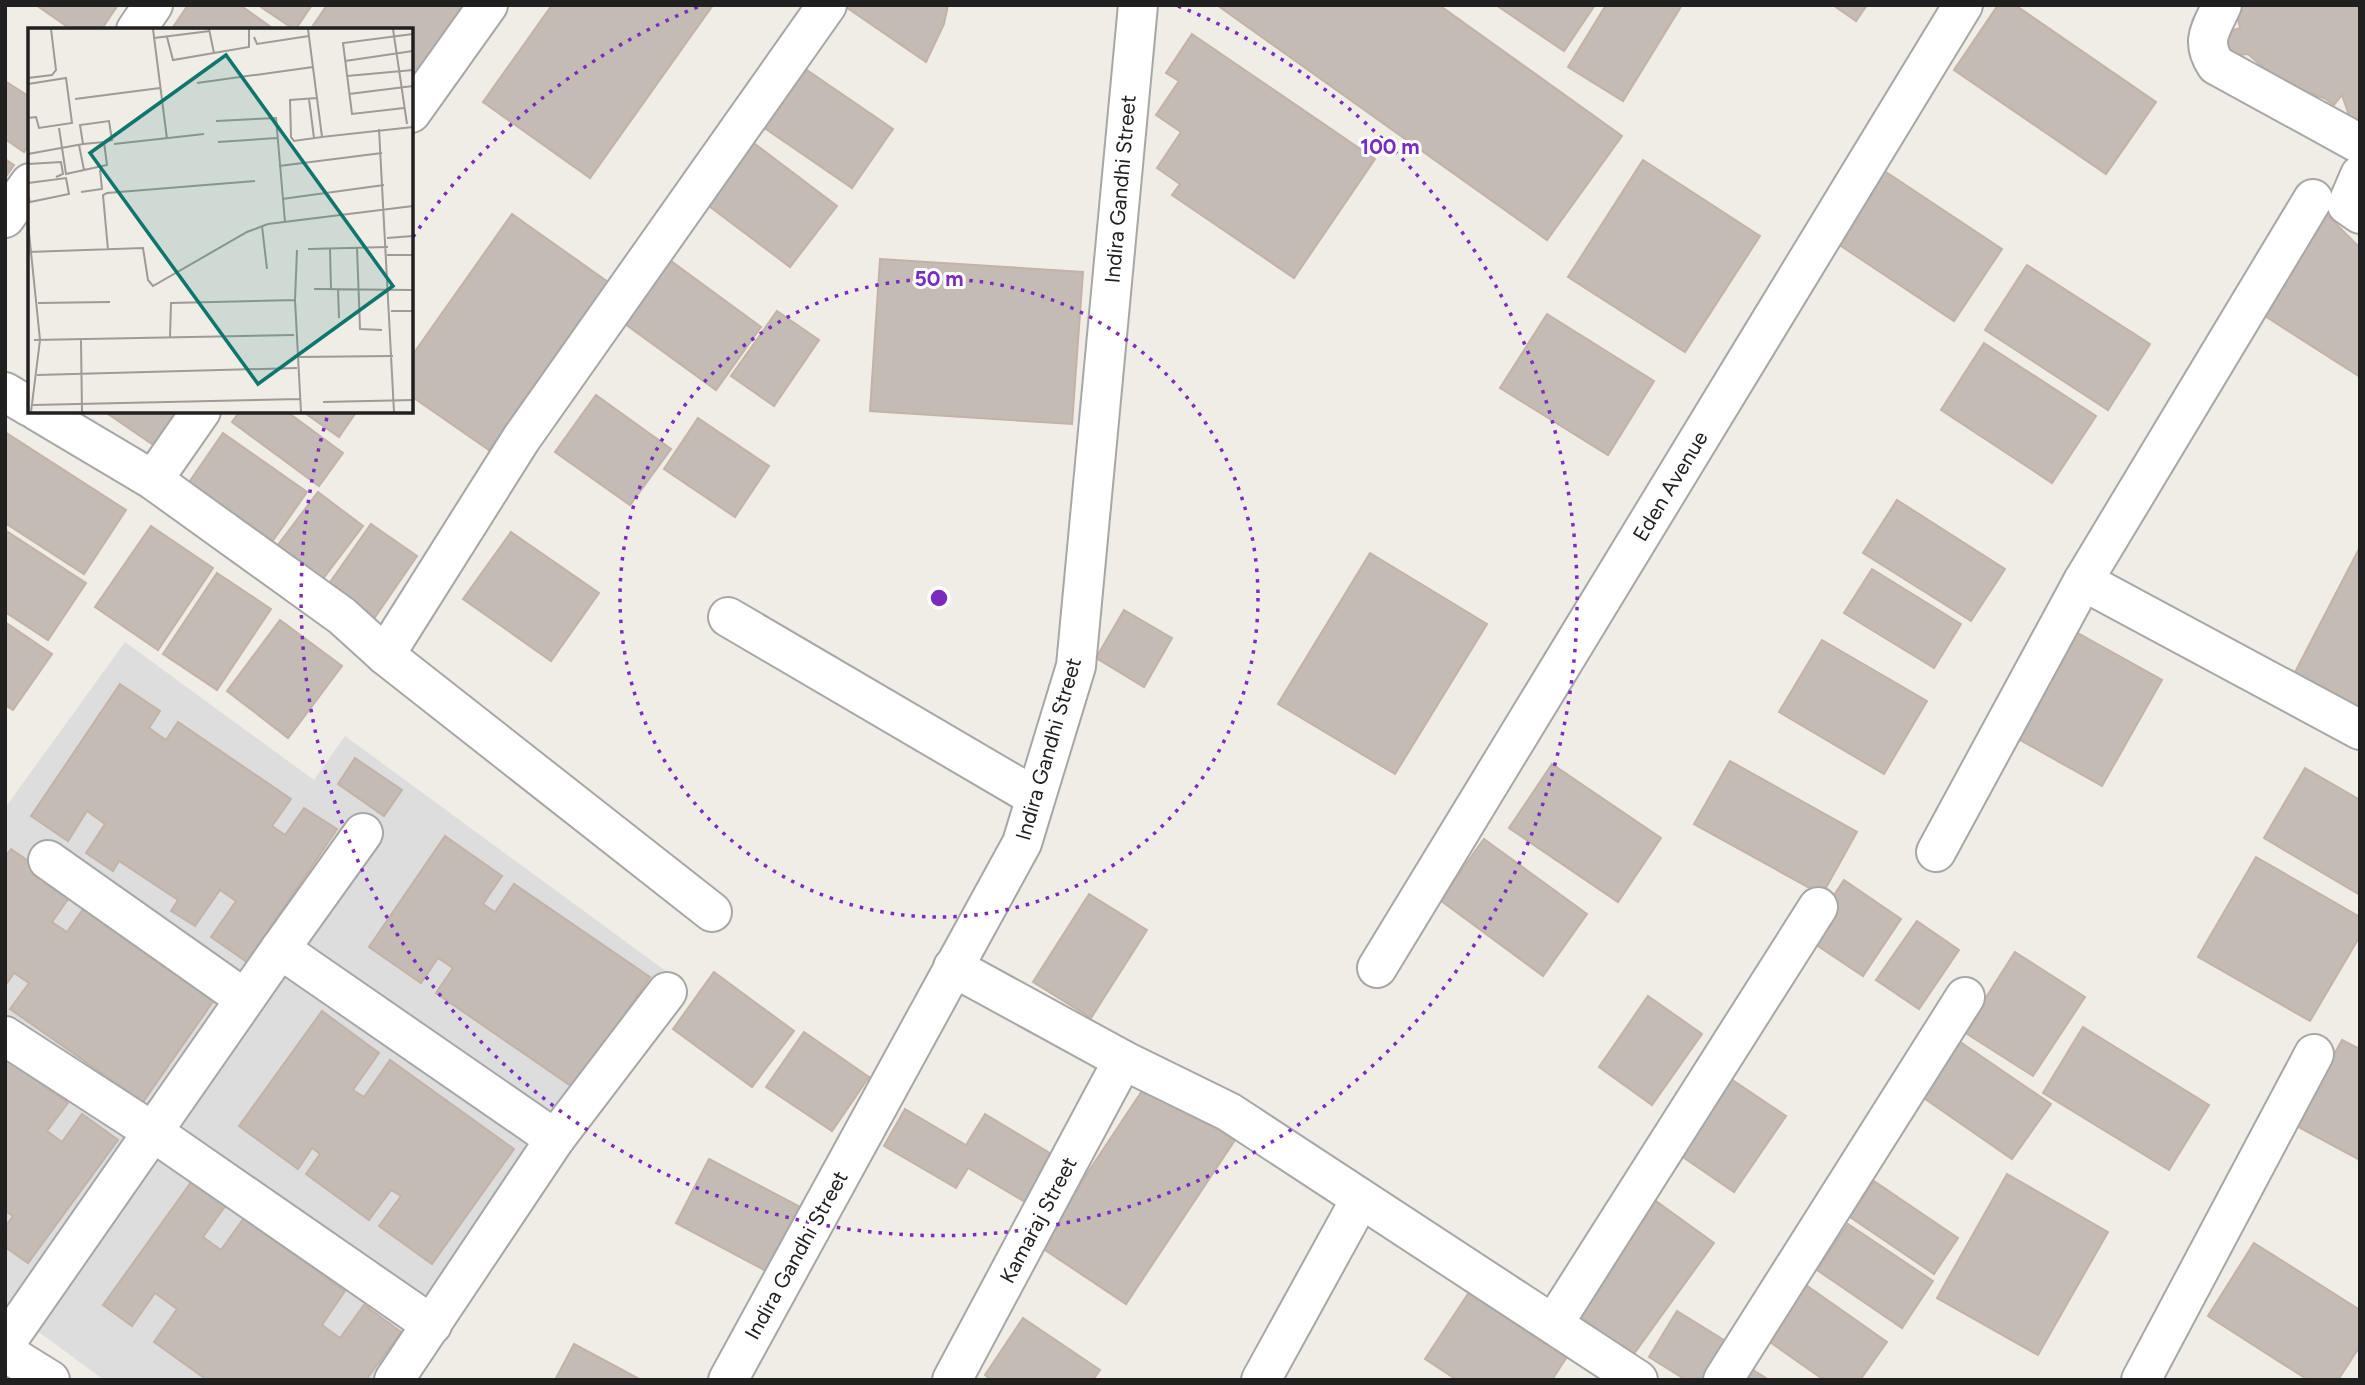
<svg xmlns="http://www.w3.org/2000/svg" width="2365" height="1385" viewBox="0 0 2365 1385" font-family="Figtree,sans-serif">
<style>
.residential{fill:#dedddd}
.building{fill:#c5bbb5;stroke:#c3b2a8;stroke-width:2}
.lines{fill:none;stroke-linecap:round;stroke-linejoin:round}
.minor-casing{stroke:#a7a7a7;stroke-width:42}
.minor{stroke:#fff;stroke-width:38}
.ring{fill:none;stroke:#7b2cbf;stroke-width:3.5;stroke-dasharray:3.5 7}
.labels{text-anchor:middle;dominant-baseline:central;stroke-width:6;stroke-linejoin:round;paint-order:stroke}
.street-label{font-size:21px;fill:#202020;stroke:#fff}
.inset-road{fill:none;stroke:#9d9a97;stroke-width:2}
.view{fill:#0f766e;fill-opacity:0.15;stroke:#0f766e;stroke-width:3.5}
.inset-edge{fill:none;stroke:#202020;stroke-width:3.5}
.centre{fill:#7b2cbf;stroke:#fff;stroke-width:3.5}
.ring-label{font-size:21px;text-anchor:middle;font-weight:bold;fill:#7b2cbf;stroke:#fff;stroke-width:6;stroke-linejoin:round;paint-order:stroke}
</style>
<rect width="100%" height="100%" fill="#f0ece6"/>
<polygon class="residential" points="125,642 314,780 345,736 678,980 401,1380 104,1380 5,1307 5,808"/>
<g class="building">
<polygon points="36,5 118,5 101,30 72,30"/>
<polygon points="188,5 240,5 275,30 171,30"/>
<polygon points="258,5 312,5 295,30"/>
<polygon points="327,5 465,5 411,83 411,30 310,30"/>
<polygon points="552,5 713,5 590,178 483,102"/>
<polygon points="843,5 948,5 944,24 926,62"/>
<polygon points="1217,5 1439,5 1622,136 1547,240"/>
<polygon points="1496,5 1595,5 1564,51"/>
<polygon points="1606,5 1682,5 1623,101 1568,67"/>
<polygon points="1833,5 1867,5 1856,21"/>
<polygon points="1998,5 2015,5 2156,102 2106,174 1954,70"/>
<polygon points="2235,5 2360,5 2360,118 2351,121 2342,95 2334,105 2324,98 2282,84 2248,54 2223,56 2217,35 2240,28"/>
<polygon points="1192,34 1375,159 1294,278 1172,195 1180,184 1157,168 1181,132 1156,115 1179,81 1166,73"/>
<polygon points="804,68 893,129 852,188 763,127"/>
<polygon points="5,81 30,97 30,143 24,152 5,139"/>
<polygon points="747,138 837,206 790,267 701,200"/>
<polygon points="5,159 14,165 5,178"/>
<polygon points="1643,160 1760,236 1685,352 1568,277"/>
<polygon points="1883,170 2002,249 1954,321 1835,242"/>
<polygon points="2317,205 2360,248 2360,377 2251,307"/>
<polygon points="512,214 608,282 489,450 411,396 411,357"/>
<polygon points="667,258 761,327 716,390 621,321"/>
<polygon points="880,259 1083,272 1072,424 870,411"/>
<polygon points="2027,265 2150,344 2108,410 1985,330"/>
<polygon points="777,311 819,340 774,406 731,376"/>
<polygon points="1547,314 1654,381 1608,455 1500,388"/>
<polygon points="1984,343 2096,416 2052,483 1941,410"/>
<polygon points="596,395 671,449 630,505 555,452"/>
<polygon points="110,411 179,411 155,446 108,414"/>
<polygon points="240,411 286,411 343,453 319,486 232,422"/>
<polygon points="302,411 357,411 339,437"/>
<polygon points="698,418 769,466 735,517 664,469"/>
<polygon points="5,432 126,510 84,574 5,523"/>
<polygon points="223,433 307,492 267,549 183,491"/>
<polygon points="318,492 363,526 316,588 271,554"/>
<polygon points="1897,500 2005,569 1971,621 1863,553"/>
<polygon points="371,524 417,556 373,620 326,588"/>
<polygon points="151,526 213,568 158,650 95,607"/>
<polygon points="5,530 86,583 48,640 5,612"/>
<polygon points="511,532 599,593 551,661 463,599"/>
<polygon points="2360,547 2360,710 2293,676"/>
<polygon points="1370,553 1487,624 1395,774 1278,704"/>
<polygon points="1872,569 1961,624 1934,668 1844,613"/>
<polygon points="217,573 271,609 217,690 163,654"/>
<polygon points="1124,610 1172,638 1144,687 1096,658"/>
<polygon points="280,620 342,666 288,738 227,691"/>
<polygon points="5,622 52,654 13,710 5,705"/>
<polygon points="2076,632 2162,680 2102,786 2013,736"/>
<polygon points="1822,640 1927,701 1884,774 1779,712"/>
<polygon points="120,684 160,711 149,728 166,740 178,722 291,799 272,826 285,835 304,808 337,829 247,962 211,937 236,901 220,890 195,926 171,911 178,900 119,861 113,871 86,853 105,824 87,811 68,841 31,816"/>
<polygon points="355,758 402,790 384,816 338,784"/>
<polygon points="1730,761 1857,832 1822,895 1694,824"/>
<polygon points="1552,764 1661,838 1618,902 1509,828"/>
<polygon points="2305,768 2360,800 2360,895 2264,838"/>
<polygon points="445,836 502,876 483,904 495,912 514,884 650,977 574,1088 436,993 453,968 438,958 421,983 369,947"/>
<polygon points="1484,839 1587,914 1543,976 1440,900"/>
<polygon points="11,849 73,892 52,922 67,932 88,902 219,993 143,1102 10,1009 29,983 14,973 5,986 5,857"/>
<polygon points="2256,857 2360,917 2360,936 2310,1021 2198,957"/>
<polygon points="1844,880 1901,919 1863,976 1806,938"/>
<polygon points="1089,894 1147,930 1091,1018 1033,982"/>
<polygon points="1917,921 1959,950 1919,1009 1876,980"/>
<polygon points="2015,952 2085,997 2033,1076 1964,1032"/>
<polygon points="714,972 794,1031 752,1087 673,1029"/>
<polygon points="1648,996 1702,1034 1652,1105 1599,1067"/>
<polygon points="322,1011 379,1053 353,1090 364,1097 390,1060 514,1149 432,1264 379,1226 401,1196 391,1190 369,1220 306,1174 320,1154 312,1148 298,1169 239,1126"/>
<polygon points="2083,1027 2209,1105 2169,1170 2043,1093"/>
<polygon points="804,1032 869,1077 832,1131 766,1087"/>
<polygon points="1956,1039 2051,1104 2012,1159 1918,1094"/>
<polygon points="2342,1040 2360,1049 2360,1160 2295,1125"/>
<polygon points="5,1058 68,1103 47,1131 62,1142 82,1114 118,1140 28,1263 5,1247 5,1227 13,1216 5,1211"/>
<polygon points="1728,1077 1786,1116 1734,1192 1677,1153"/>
<polygon points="1148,1082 1235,1140 1126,1304 1039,1246"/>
<polygon points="905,1109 966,1145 985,1114 1053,1155 1025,1202 968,1168 956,1188 884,1146"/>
<polygon points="709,1159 802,1208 768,1272 676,1223"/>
<polygon points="2007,1174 2108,1232 2038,1355 1937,1298"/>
<polygon points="192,1181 226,1205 203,1237 221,1250 244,1218 345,1291 322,1325 340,1338 364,1305 401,1332 366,1380 207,1380 154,1342 177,1309 155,1293 132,1326 103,1305"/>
<polygon points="1874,1181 1958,1238 1934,1274 1850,1217"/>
<polygon points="1656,1201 1714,1243 1633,1355 1576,1313"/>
<polygon points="1848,1224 1933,1281 1902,1328 1817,1270"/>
<polygon points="2254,1243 2360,1310 2360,1346 2338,1380 2308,1380 2208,1316"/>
<polygon points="1806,1285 1887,1342 1860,1380 1824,1380 1767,1340"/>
<polygon points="1470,1291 1568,1355 1552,1380 1457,1380 1425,1359"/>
<polygon points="1677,1311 1737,1348 1718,1380 1686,1380 1649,1357"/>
<polygon points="1023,1318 1100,1370 1093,1380 991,1380 985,1375"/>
<polygon points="574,1344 641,1380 555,1380"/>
<polygon points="1750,1368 1769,1380 1742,1380"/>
</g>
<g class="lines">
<defs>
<g id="minor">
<path d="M2222 5C2211 29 2200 41 2216 65L2360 144"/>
<polyline points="136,30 153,5"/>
<polyline points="411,113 488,5"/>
<polyline points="2360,175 2347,205 2360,214"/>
<polyline points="5,218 30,183"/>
<polyline points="5,392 30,407"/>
<polyline points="37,411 153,480 342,616 385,655 521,439 827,5"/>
<polyline points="153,480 201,411"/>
<polyline points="2083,581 2360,730"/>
<polyline points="728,617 1035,797"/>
<polyline points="385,655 712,912"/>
<polyline points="1936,852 2083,581 2313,199"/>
<polyline points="48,860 245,999"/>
<polyline points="280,949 555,1139"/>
<polyline points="953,967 1123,1060 1229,1112 1638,1380"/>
<polyline points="1377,968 1963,5"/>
<polyline points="5,1036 153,1132 432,1325"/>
<polyline points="1554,1323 1818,907"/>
<polyline points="5,1344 280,949 363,833"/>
<polyline points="5,1352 50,1380"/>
<polyline points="394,1380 555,1139 667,992"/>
<polyline points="728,1380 1022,843 1076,666 1138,5"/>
<polyline points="952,1380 1123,1060"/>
<polyline points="1261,1380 1360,1200"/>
<polyline points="1723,1380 1965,997"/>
<polyline points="2141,1380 2314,1054"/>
</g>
</defs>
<use href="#minor" class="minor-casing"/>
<use href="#minor" class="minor"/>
</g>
<g class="ring">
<circle cx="939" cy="598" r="319"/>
<path d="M413 237A638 638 0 0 1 700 6M1178 6A638 638 0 1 1 329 411"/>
</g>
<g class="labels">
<g class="street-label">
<text transform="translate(1120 189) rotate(-85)">Indira Gandhi Street</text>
<text transform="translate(1670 486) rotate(-59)">Eden Avenue</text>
<text transform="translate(1048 749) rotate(-74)">Indira Gandhi Street</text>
<text transform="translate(1038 1220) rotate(-62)">Kamaraj Street</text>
<text transform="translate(796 1255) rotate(-61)">Indira Gandhi Street</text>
</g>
</g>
<g transform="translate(28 28)">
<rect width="385" height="385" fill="#f0ece6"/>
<path class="inset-road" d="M125 1 139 111M181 1 186 25M280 1 294 109 385 99M365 1 379 96M139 9 145 32 221 19V1M226 9 229 16 281 8M126 10 182 3M317 33 385 23M319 48 385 42M0 50 24 47 28 42 23 1M169 55 285 39M0 56 38 50 44 95 11 100 8 89 0 90M321 66 385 58M289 70 262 72 263 109 266 113 294 109M47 71 132 60M281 71 286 110M376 80 324 86 315 15 385 6M188 93 248 90 257 194M31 100 38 146 56 142M351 101 366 384M190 114 249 110M55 116 52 97 81 93 84 112 76 114M86 116 176 106M0 126 55 116 76 114 79 137 56 142 51 117M0 136 33 134 35 146 28 149M251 138 354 125M0 155 38 150 41 166 2 174 0 168M53 164 74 161 72 142M254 171 356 157M0 195 12 312 3 384M234 198 239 241M359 210 385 208M329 220 332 301 354 302M280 221 360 219M302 221 303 261M80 222 75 167 79 165 227 153M0 224 115 220 120 252 125 258 219 204 240 196 385 178M359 227H385M286 261 385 262M310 261 311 290M267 272 269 222M10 275 82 274M363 283H385M142 309 143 275 267 272 273 384M6 312 266 307M53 312 54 384M268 329 365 328M9 347 269 340M295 374 385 372M5 377 272 371"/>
<path class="view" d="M198 27 365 258 230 356 62 125Z"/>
<rect width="385" height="385" class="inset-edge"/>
</g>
<circle cx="939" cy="598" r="10" class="centre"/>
<g class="ring-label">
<text x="1390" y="154">100 m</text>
<text x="939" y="286">50 m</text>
</g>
<rect width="2365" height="1385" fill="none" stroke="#202020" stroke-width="14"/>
</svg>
